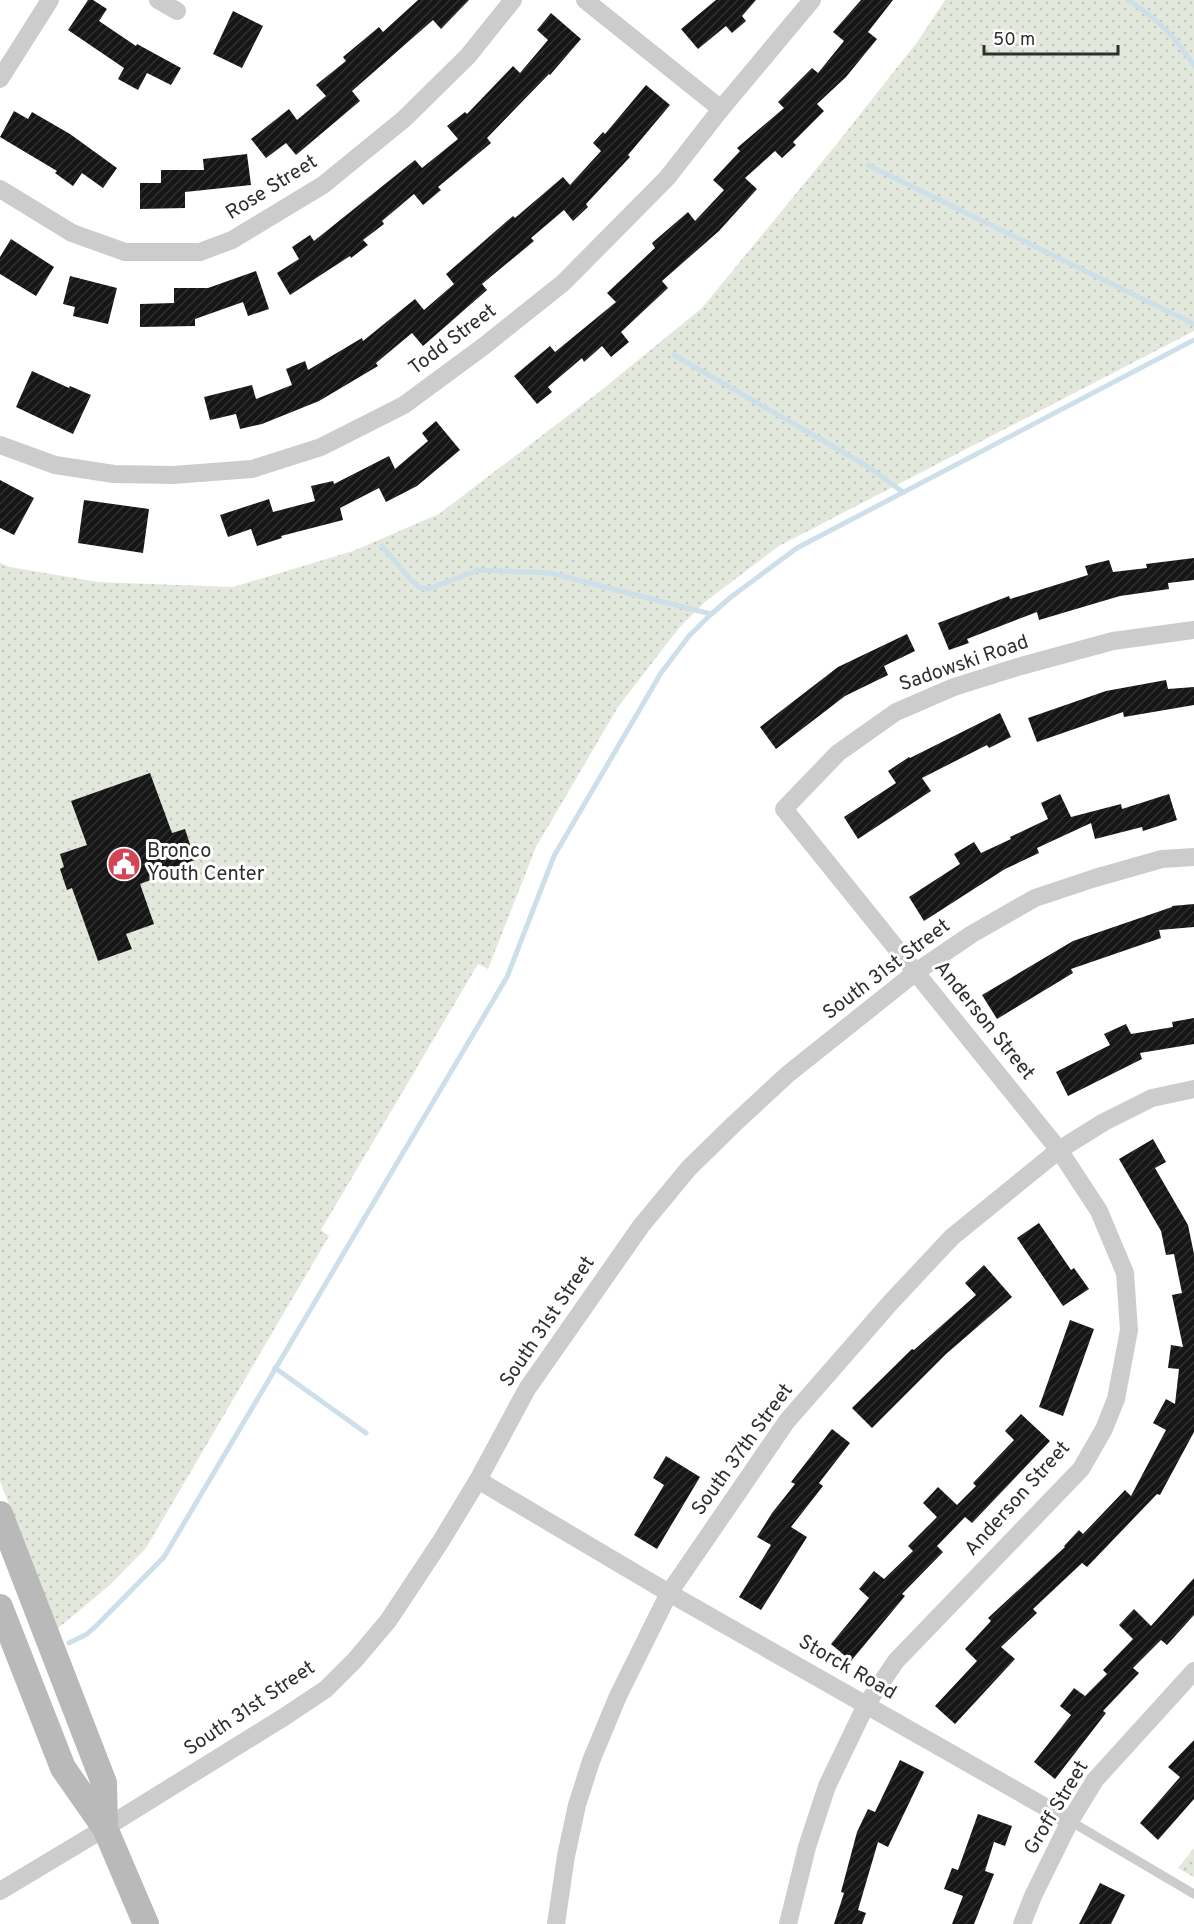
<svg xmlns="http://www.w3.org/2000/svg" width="1194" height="1924" viewBox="0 0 1194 1924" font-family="Overpass,sans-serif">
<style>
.park{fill:url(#park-dots)}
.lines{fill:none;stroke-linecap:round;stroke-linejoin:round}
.stream{stroke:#cddfe9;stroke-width:5}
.building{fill:url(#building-hatch)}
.lane{stroke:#ccc;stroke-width:9}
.street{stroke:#ccc;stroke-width:18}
.secondary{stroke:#b9b9b9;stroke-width:26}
.labels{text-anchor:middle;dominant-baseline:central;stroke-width:6;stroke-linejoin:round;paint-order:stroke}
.street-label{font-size:20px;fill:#2f2f2f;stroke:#fff}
.poi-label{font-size:20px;fill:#2f2f2f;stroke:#fff;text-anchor:start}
</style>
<defs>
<pattern id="park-dots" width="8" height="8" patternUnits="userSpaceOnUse" patternTransform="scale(1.5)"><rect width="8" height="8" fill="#e3e8dc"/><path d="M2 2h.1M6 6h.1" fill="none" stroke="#c3c7bd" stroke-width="1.8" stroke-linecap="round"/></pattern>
<pattern id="building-hatch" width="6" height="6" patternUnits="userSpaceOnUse" patternTransform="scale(1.5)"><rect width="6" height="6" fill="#161616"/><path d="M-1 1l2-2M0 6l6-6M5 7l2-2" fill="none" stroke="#303030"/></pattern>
</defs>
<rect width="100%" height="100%" fill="#fff"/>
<g class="park">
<polygon points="945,0 1194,0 1194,331 779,546 705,602 679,628 618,707 536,847 488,969 478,964 321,1230 329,1236 146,1548 110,1585 57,1629 0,1481 0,563 10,567 98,582 233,587 353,551 439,514 599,392 702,308 835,146 918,41"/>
<polygon points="1194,1848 1194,1877 1178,1868"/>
</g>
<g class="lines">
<g class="stream">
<path d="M1128 0C1160 21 1172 34 1194 65"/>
<polyline points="868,165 1194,324"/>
<polyline points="674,355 867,466 903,492"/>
<polyline points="382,546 411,580 419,587 428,589 478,570 550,573 711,614"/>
<polyline points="275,1368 366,1433"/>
<polyline points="69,1643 87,1634 97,1625 164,1557 507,977 554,856 661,673 689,636 708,617 731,597 797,548 1194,340"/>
</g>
</g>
<g class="building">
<polygon points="88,0 93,0 107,9 99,21 136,46 137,44 181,68 171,85 147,73 138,90 118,79 124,68 68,30"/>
<polygon points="418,0 469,0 441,29 433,20 352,91 360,101 296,155 286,143 266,158 251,139 289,109 297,120 326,96 316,85 346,61 343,57 379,27 383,32"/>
<polygon points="716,0 756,0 742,16 746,21 732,33 726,26 698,49 681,29"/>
<polygon points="861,0 893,0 868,32 877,39 846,77 817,104 824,111 793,142 796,145 782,158 775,151 745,178 757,189 719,231 662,281 668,288 621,332 629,342 611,357 602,346 584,362 582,358 548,387 552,392 537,404 514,376 550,346 555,352 616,302 607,293 655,248 652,243 688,212 695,221 724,190 713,180 740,151 737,148 784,108 778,102 812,68 818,73 844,41 833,32"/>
<polygon points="233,11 263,26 242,68 213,54"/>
<polygon points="551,13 581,39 550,75 549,74 487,138 491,143 438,187 441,190 423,205 414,194 382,221 384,224 363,240 368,245 351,258 350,256 290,295 277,273 299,259 292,247 310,235 314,241 415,160 422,168 458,139 447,126 465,112 467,114 513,66 520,73 548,40 537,30"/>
<polygon points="646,85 670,105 628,155 630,157 586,204 588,207 573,221 564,210 531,238 534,241 482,284 487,290 423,346 412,333 376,363 378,366 319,401 262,424 240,429 236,414 210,420 204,397 252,385 256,399 292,385 286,369 305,361 308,370 362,338 363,341 415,299 424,310 454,284 446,274 475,249 513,216 515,218 563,177 570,185 601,151 593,143 603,132 605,134"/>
<polygon points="14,111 28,119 32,112 70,134 117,168 103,188 82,173 73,186 55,173 57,171 0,137"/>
<polygon points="247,154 251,185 185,192 185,208 140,209 140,183 161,183 161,170 204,170 203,159"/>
<polygon points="11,239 54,267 36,296 0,274 0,257"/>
<polygon points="256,271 269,309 248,316 243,302 195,319 195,326 140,327 140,304 174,303 174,288 208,288"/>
<polygon points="70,276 117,288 108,324 73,316 75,307 63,304"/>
<polygon points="32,371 69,388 70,386 91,395 73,434 16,407"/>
<polygon points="436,421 460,450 417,486 386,502 379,488 340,508 343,520 281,536 282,538 257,546 251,529 228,537 220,515 269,499 273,512 315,501 311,486 333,481 334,484 389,456 395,469 428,441 422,433"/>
<polygon points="0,480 34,498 14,535 0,528"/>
<polygon points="84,500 149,509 143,553 78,543"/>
<polygon points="1194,558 1194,580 1168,583 1169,589 1120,596 1039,620 1037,612 967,639 969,643 949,650 938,623 1009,596 1010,599 1088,575 1085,566 1109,560 1113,572 1147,568 1146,564"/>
<polygon points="907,634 915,651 884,666 888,675 845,696 776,749 760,727 838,667"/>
<polygon points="1166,680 1168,689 1194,687 1194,705 1124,717 1123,712 1037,742 1028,718 1106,691"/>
<polygon points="1000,713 1011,737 989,748 987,745 922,778 931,791 858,839 844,817 896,783 888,771 909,757 910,758"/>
<polygon points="150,773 172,833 185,829 195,860 154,875 156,878 140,884 154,924 126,934 132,949 98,961 72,888 67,890 60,869 64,867 60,854 87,845 71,801"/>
<polygon points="1060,794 1071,817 1121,804 1122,809 1169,794 1177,820 1143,831 1142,827 1095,839 1091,823 1037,848 1039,853 1005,869 924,921 909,897 960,864 954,854 974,842 981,853 1011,839 1010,837 1048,819 1041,803"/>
<polygon points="1194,904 1194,927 1159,930 1161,938 1071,969 1073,973 997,1019 982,995 1073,941 1172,907 1172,906"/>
<polygon points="1194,1018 1194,1044 1140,1053 1142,1059 1068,1096 1056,1072 1110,1045 1104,1034 1126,1024 1131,1034 1173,1027 1172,1022"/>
<polygon points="1153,1139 1166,1162 1155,1168 1188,1225 1194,1254 1194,1432 1160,1495 1157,1494 1087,1567 1082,1563 1033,1609 1037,1613 1001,1647 1015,1659 955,1724 935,1706 977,1661 965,1649 991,1621 988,1618 1065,1547 1064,1546 1079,1530 1083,1534 1125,1490 1131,1496 1166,1430 1153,1423 1166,1399 1175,1404 1179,1369 1168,1368 1171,1345 1183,1347 1172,1295 1182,1293 1174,1254 1166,1255 1161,1231 1119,1159"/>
<polygon points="1039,1223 1071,1270 1074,1268 1089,1289 1063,1306 1017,1238"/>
<polygon points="984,1265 1012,1297 946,1354 872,1428 852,1408 912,1349 914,1350 976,1295 965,1283"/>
<polygon points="1070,1320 1094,1329 1063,1416 1039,1407"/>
<polygon points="1021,1414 1050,1441 972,1523 965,1517 937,1546 943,1552 902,1594 905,1596 851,1661 831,1644 869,1598 859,1589 874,1571 884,1579 913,1551 908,1546 937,1517 923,1503 938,1487 957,1505 976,1486 973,1483 1014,1440 1005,1431"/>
<polygon points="832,1429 850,1443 819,1483 823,1486 791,1527 807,1537 761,1610 739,1597 771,1545 757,1537 772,1513 795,1484 791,1482"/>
<polygon points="666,1456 700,1477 657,1549 634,1535 664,1485 653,1478"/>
<polygon points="1194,1578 1194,1615 1167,1645 1161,1640 1133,1668 1139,1673 1103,1711 1106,1713 1055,1779 1034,1762 1071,1715 1060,1706 1074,1688 1085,1696 1107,1674 1103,1670 1133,1639 1119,1625 1134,1609 1151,1626"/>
<polygon points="1194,1740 1194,1799 1158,1840 1140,1823 1180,1777 1168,1767"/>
<polygon points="900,1760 924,1772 888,1847 878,1842 858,1910 866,1913 862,1924 834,1924 844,1893 841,1892 857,1832 868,1809 875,1812"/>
<polygon points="978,1814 1012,1826 1005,1846 994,1842 985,1871 994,1874 974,1924 952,1924 963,1896 944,1889 952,1868 958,1870"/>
<polygon points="1100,1883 1125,1895 1111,1924 1079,1924"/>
</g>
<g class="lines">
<polyline class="lane" points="1070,1821 1194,1894"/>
<g class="street">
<polyline points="158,0 177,11"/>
<polyline points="585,0 721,109"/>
<polyline points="0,79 50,0"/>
<polyline points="0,189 72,233 125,252 200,252 232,240 323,185 404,119 468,56 513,0"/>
<polyline points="0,445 55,465 114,474 173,475 252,469 321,447 404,405 484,346 563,283 667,178 721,109 812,0"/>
<polyline points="478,1480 669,1593 1070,1821"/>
<polyline points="0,1891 105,1828 284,1717 326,1689 355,1660 388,1621 441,1541 478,1480 527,1389 641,1226 689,1168 734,1124 788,1074 916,972 972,934 1035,898 1095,878 1162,859 1194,857"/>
<polyline points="556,1924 566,1856 577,1805 591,1761 618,1696 669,1593 787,1421 891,1302 952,1237 1059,1150 1104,1122 1152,1098 1194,1089"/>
<polyline points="788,1924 807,1847 827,1786 866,1705 896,1661 1081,1469 1104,1429 1116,1399 1129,1330 1125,1273 1099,1211 1059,1150 784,809 838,753 896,712 954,687 1021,666 1113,641 1194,630"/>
<polyline points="1022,1924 1033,1896 1070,1821 1095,1780 1194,1671"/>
</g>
<g class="secondary">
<polyline points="0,1514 104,1783 105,1828"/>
<polyline points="0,1607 63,1768 105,1828 146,1924"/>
</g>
</g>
<defs>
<symbol id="civic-disc" viewBox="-11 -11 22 22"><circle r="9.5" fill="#d34555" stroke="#fff"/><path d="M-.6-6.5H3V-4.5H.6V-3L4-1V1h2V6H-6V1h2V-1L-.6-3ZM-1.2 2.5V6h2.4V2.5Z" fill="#fff"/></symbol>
</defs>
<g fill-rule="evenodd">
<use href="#civic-disc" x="105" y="845" width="38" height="38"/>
</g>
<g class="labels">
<g class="street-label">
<text transform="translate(272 188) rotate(-32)">Rose Street</text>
<text transform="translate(453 340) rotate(-37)">Todd Street</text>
<text transform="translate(964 664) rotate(-19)">Sadowski Road</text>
<text transform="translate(887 970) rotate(-37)">South 31st Street</text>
<text transform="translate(984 1021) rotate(51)">Anderson Street</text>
<text transform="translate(548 1322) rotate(-56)">South 31st Street</text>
<text transform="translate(743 1450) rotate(-54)">South 37th Street</text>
<text transform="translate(1018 1499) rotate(-48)">Anderson Street</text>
<text transform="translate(847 1668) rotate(30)">Storck Road</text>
<text transform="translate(250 1709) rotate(-34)">South 31st Street</text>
<text transform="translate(1057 1808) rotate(-59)">Groff Street</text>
</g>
<g class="poi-label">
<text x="147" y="852">Bronco<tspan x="147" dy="23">Youth Center</tspan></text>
</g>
</g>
<path d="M984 45v9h134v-9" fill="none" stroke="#2f2f2f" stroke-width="3"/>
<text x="993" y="45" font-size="18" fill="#2f2f2f" stroke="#ffffff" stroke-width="4.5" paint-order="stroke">50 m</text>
</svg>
